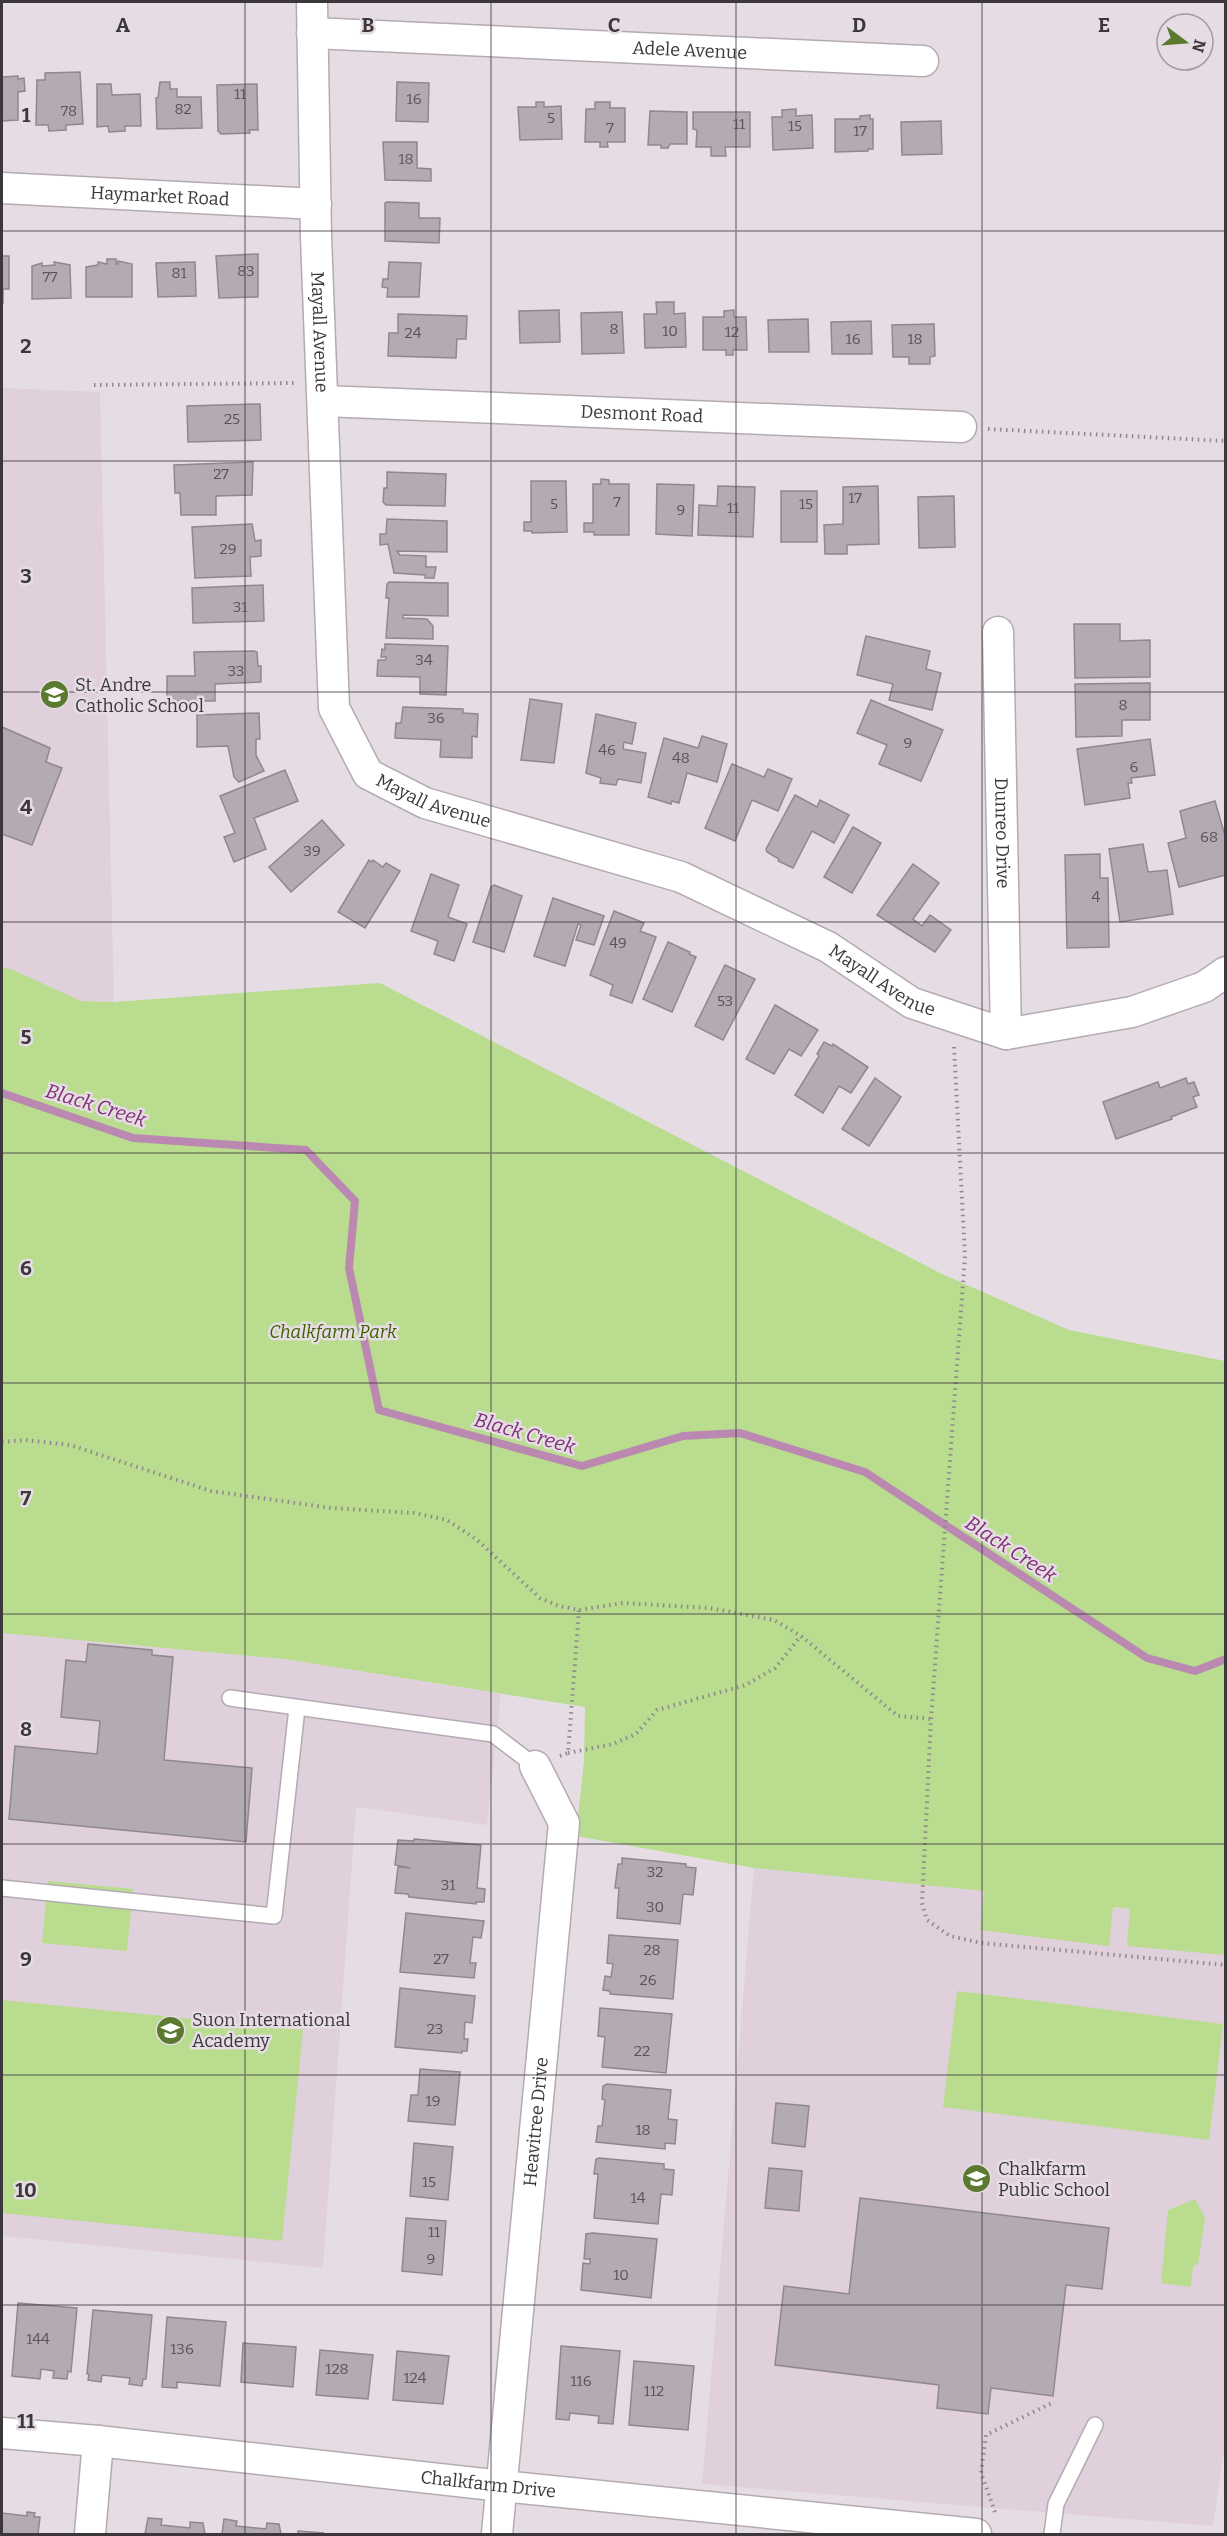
<svg xmlns="http://www.w3.org/2000/svg" width="1227" height="2536" viewBox="0 0 1227 2536" font-family="Bitter,serif">
<style>
.built{fill:#dfd0dc}
.green{fill:#b9dc8f}
.lines{fill:none;stroke-linecap:round;stroke-linejoin:round}
.stream{stroke:#bb88b2;stroke-width:8}
.building{fill:#b3abb1;stroke:#90888e;stroke-width:1.5}
.lane-casing{stroke:#b4abb2;stroke-width:18}
.street-casing{stroke:#b4abb2;stroke-width:33}
.path{stroke:#8f888d;stroke-width:4;stroke-dasharray:1.5 4.5;stroke-linecap:butt}
.lane{stroke:#fff;stroke-width:15}
.street{stroke:#fff;stroke-width:30}
.grid{fill:none;stroke:#3b373a;stroke-width:1.5;stroke-opacity:0.55}
.labels{text-anchor:middle;dominant-baseline:central;stroke-width:5;stroke-linejoin:round;paint-order:stroke}
.number-label{font-size:15px;fill:#595458}
.street-label{font-size:18px;fill:#3b373a;stroke:#e6dde4}
.poi-label{font-size:18px;fill:#3b373a;stroke:#e6dde4;text-anchor:start}
.park-label{font-size:18px;font-style:italic;fill:#405f04;stroke:#e6dde4}
.water-label{font-size:20px;font-style:italic;fill:#822f77;stroke:#e6dde4}
.grid-label{font-size:20px;text-anchor:middle;font-weight:bold;fill:#3b373a;stroke:#e6dde4;stroke-width:5;stroke-linejoin:round;paint-order:stroke}
</style>
<rect width="100%" height="100%" fill="#e6dde4"/>
<g class="built">
<polygon points="2,388 100,392 114,1002 2,998"/>
<polygon points="2,1633 284,1659 501,1694 487,1825 356,1807 323,2268 2,2236"/>
<polygon points="754,1868 950,1887 1225,1921 1226,2437 1213,2526 702,2484"/>
</g>
<g class="green">
<polygon points="2,968 11,969 81,1001 114,1002 380,983 942,1274 1069,1330 1225,1361 1225,1955 1127,1946 1130,1909 1113,1907 1109,1946 980,1930 984,1891 754,1868 576,1836 584,1761 585,1707 284,1659 2,1633"/>
<polygon points="48,1881 133,1889 127,1951 42,1943"/>
<polygon points="957,1991 1223,2024 1209,2140 943,2107"/>
<polygon points="2,2000 303,2030 282,2241 2,2213"/>
<polygon points="1195,2199 1205,2218 1198,2264 1193,2266 1191,2287 1161,2283 1168,2210"/>
</g>
<g class="lines">
<polyline class="stream" points="2,1093 133,1138 306,1150 355,1201 349,1268 379,1410 582,1466 683,1436 740,1433 865,1472 1147,1658 1195,1671 1226,1659"/>
</g>
<g class="building">
<polygon points="80,72 83,124 66,125 66,130 49,131 48,125 36,125 37,80 45,80 45,73"/>
<polygon points="18,76 18,79 24,78 25,91 18,92 18,120 2,121 2,77"/>
<polygon points="160,82 170,82 170,89 177,89 177,97 201,97 202,128 157,129 156,98 158,98"/>
<polygon points="397,82 429,83 428,122 396,121"/>
<polygon points="97,84 111,84 112,95 140,94 141,126 125,126 125,131 109,132 108,126 97,127"/>
<polygon points="257,84 258,130 249,130 250,133 221,134 218,131 217,85"/>
<polygon points="536,102 544,102 544,107 561,106 562,139 520,140 518,107 536,107"/>
<polygon points="595,102 610,102 610,108 625,108 625,142 607,142 608,147 600,147 600,142 585,142 586,109 595,109"/>
<polygon points="796,109 796,116 812,115 813,148 773,150 772,117 782,117 782,110"/>
<polygon points="650,111 687,112 687,144 670,144 668,148 661,148 661,145 648,145"/>
<polygon points="693,112 750,112 750,147 725,147 726,156 711,156 711,147 696,147 697,130 693,129"/>
<polygon points="870,115 870,119 873,119 873,149 868,149 868,151 835,152 835,119 860,119 860,116"/>
<polygon points="941,121 942,154 902,155 901,122"/>
<polygon points="383,142 417,142 417,168 431,169 431,181 385,180"/>
<polygon points="387,202 419,203 419,218 440,218 439,243 385,241 385,203"/>
<polygon points="258,254 258,297 219,298 216,256"/>
<polygon points="2,256 9,256 9,289 3,289 3,303 2,303"/>
<polygon points="107,259 116,259 116,264 118,264 118,261 132,264 132,297 86,297 86,267 98,265 98,262 107,264"/>
<polygon points="54,262 70,265 71,298 32,299 32,266 42,263 42,266 55,265"/>
<polygon points="195,262 196,296 158,297 156,263"/>
<polygon points="389,262 421,263 419,297 387,297 388,288 382,287 383,279 388,279"/>
<polygon points="656,302 674,302 674,314 685,313 686,347 645,348 644,314 657,314"/>
<polygon points="559,310 560,342 520,343 519,311"/>
<polygon points="734,310 734,317 746,317 747,350 733,350 733,355 726,355 726,350 703,350 703,317 724,317 724,311"/>
<polygon points="622,312 624,353 582,354 581,313"/>
<polygon points="398,314 467,316 466,339 457,339 456,358 388,356 389,333 398,333"/>
<polygon points="808,319 809,352 769,352 768,320"/>
<polygon points="871,321 872,354 832,354 831,322"/>
<polygon points="934,324 935,356 930,357 930,364 909,364 909,357 893,357 892,325"/>
<polygon points="260,404 261,440 188,442 187,406"/>
<polygon points="253,462 252,495 216,496 216,515 181,515 180,493 175,493 174,465"/>
<polygon points="387,472 446,474 445,506 386,505 383,502 384,488 387,488"/>
<polygon points="601,479 609,480 609,484 629,484 629,535 594,535 594,532 584,532 584,523 593,523 593,484 601,484"/>
<polygon points="531,481 566,481 567,532 532,533 532,531 524,531 524,522 531,522"/>
<polygon points="657,484 694,485 692,536 656,534"/>
<polygon points="718,486 755,487 753,537 698,535 699,505 717,506"/>
<polygon points="878,486 879,544 847,545 847,554 825,554 824,525 843,524 843,487"/>
<rect x="781" y="491" width="36" height="51"/>
<polygon points="954,496 955,547 919,548 918,497"/>
<polygon points="387,519 447,521 447,552 397,551 400,555 426,556 426,567 436,567 434,578 425,578 425,575 394,573 388,544 380,545 380,534 386,534"/>
<polygon points="252,524 255,541 261,540 261,556 250,557 251,576 195,578 192,527"/>
<polygon points="389,582 448,583 448,616 403,615 403,618 427,619 433,626 433,639 386,638 389,598 386,598 387,584"/>
<polygon points="263,585 264,621 193,623 192,588"/>
<polygon points="1074,624 1120,624 1120,641 1150,640 1150,677 1075,678"/>
<polygon points="866,636 930,651 926,669 941,673 932,710 889,700 893,684 857,675"/>
<polygon points="385,644 448,646 446,695 420,694 420,677 377,676 378,660 386,660 386,657 381,657 382,649 385,650"/>
<polygon points="254,651 257,652 258,666 261,666 261,682 215,684 215,701 167,701 167,676 195,676 194,652"/>
<polygon points="1150,683 1150,720 1122,720 1122,736 1076,737 1075,684"/>
<polygon points="530,699 562,704 554,763 521,760"/>
<polygon points="871,700 943,730 921,781 879,764 887,745 857,733"/>
<polygon points="403,707 463,709 463,713 478,714 477,737 472,736 472,758 440,757 441,740 395,738 396,723 401,723"/>
<polygon points="259,713 260,739 256,739 256,755 264,771 239,782 234,777 228,746 197,747 197,715"/>
<polygon points="596,714 636,723 632,744 624,742 623,749 646,753 641,783 618,779 616,785 600,783 601,778 586,773"/>
<polygon points="2,727 50,748 46,762 62,768 32,845 2,834"/>
<polygon points="702,736 727,744 717,782 687,773 679,803 672,801 671,804 648,797 664,738 698,748"/>
<polygon points="1150,739 1155,775 1131,778 1132,783 1128,783 1130,798 1085,805 1077,749"/>
<polygon points="732,764 764,777 768,769 792,779 778,811 752,800 735,841 705,828"/>
<polygon points="285,770 298,801 254,818 266,849 234,862 224,837 235,833 220,796"/>
<polygon points="795,795 817,807 820,800 849,815 834,843 812,831 793,868 778,861 779,859 767,852 766,849"/>
<polygon points="1215,801 1226,839 1226,875 1179,887 1168,843 1186,838 1180,811"/>
<polygon points="322,820 344,845 291,892 269,867"/>
<polygon points="853,827 881,843 852,893 824,877"/>
<polygon points="1143,844 1148,872 1167,870 1173,914 1120,922 1109,849"/>
<polygon points="1100,854 1100,878 1108,878 1109,947 1067,948 1065,855"/>
<polygon points="369,860 372,862 373,860 383,867 386,863 400,871 365,928 338,912"/>
<polygon points="913,864 939,883 913,919 922,926 930,915 951,930 935,952 877,915"/>
<polygon points="431,874 459,885 448,917 467,924 454,961 434,954 438,941 411,931"/>
<polygon points="494,885 522,896 504,952 473,942 491,887"/>
<polygon points="553,898 604,916 594,945 576,940 581,925 578,924 565,966 534,956"/>
<polygon points="614,911 644,923 640,931 656,937 632,1003 610,995 613,985 590,975"/>
<polygon points="668,942 690,952 689,954 696,957 672,1012 643,999"/>
<polygon points="725,965 755,979 723,1040 695,1026"/>
<polygon points="775,1005 818,1030 801,1056 789,1049 774,1074 746,1059"/>
<polygon points="824,1042 832,1046 833,1044 868,1067 851,1093 839,1086 823,1113 795,1095 819,1056 817,1054"/>
<polygon points="875,1078 901,1097 869,1146 842,1129"/>
<polygon points="1186,1078 1188,1084 1194,1082 1199,1095 1193,1097 1197,1107 1171,1117 1172,1119 1116,1139 1103,1102 1158,1082 1160,1088"/>
<polygon points="88,1644 152,1650 152,1655 173,1657 164,1760 252,1768 246,1842 9,1819 15,1746 97,1754 100,1721 61,1717 66,1660 86,1662"/>
<polygon points="414,1839 481,1845 477,1888 485,1889 484,1902 476,1902 476,1904 409,1897 408,1894 395,1893 398,1867 411,1868 395,1865 398,1840 414,1841"/>
<polygon points="622,1858 686,1864 686,1867 696,1868 693,1895 683,1894 680,1924 617,1918 619,1888 615,1888 618,1864 622,1864"/>
<polygon points="406,1913 484,1921 481,1938 473,1937 470,1963 476,1963 474,1978 400,1972"/>
<polygon points="609,1935 678,1940 673,1999 610,1994 610,1991 603,1990 605,1976 611,1977 613,1964 607,1963"/>
<polygon points="400,1988 475,1996 472,2023 465,2022 464,2039 468,2039 467,2051 462,2051 462,2053 395,2047"/>
<polygon points="600,2008 672,2014 666,2073 602,2067 605,2037 598,2036"/>
<polygon points="420,2069 460,2072 455,2125 408,2121 411,2095 418,2095"/>
<polygon points="607,2084 671,2090 668,2119 677,2120 675,2144 665,2143 665,2149 596,2142 598,2126 602,2126 605,2100 602,2099 603,2086"/>
<polygon points="776,2103 809,2106 805,2147 772,2143"/>
<polygon points="414,2143 453,2147 448,2200 410,2196"/>
<polygon points="599,2158 664,2164 664,2169 674,2170 672,2195 661,2194 658,2224 594,2218 598,2174 594,2174 596,2159"/>
<polygon points="769,2168 802,2171 799,2211 765,2208"/>
<polygon points="860,2198 1109,2228 1102,2289 1066,2285 1053,2396 991,2388 988,2414 937,2408 939,2385 775,2365 784,2286 849,2294"/>
<polygon points="406,2218 446,2221 442,2275 402,2271"/>
<polygon points="593,2233 657,2239 651,2298 581,2290 583,2263 590,2264 590,2259 584,2259 586,2234"/>
<polygon points="18,2303 77,2308 71,2372 68,2371 67,2379 53,2378 54,2371 41,2369 40,2379 12,2376"/>
<polygon points="93,2310 152,2315 146,2379 143,2379 142,2386 129,2384 130,2378 102,2375 101,2382 88,2380 89,2374 87,2374"/>
<polygon points="167,2317 226,2322 220,2386 177,2382 177,2388 162,2387"/>
<polygon points="243,2343 296,2347 293,2387 241,2382"/>
<polygon points="561,2346 620,2351 613,2424 598,2423 599,2416 570,2413 569,2420 556,2419"/>
<polygon points="320,2350 373,2355 368,2399 316,2395"/>
<polygon points="397,2351 449,2356 443,2404 393,2400"/>
<polygon points="634,2361 694,2366 688,2430 629,2425"/>
<polygon points="27,2512 35,2513 34,2517 40,2517 38,2534 2,2534 2,2513 27,2516"/>
<polygon points="148,2518 162,2519 161,2525 190,2528 190,2522 203,2523 205,2534 145,2534"/>
<polygon points="224,2519 237,2521 236,2526 266,2529 267,2523 279,2524 281,2534 222,2534"/>
<polygon points="298,2531 324,2533 298,2534"/>
</g>
<g class="lines">
<defs>
<g id="lane">
<polyline points="230,1698 493,1734 535,1766"/>
<polyline points="2,1888 274,1916 297,1708"/>
<polyline points="1052,2534 1056,2504 1095,2425"/>
</g>
<g id="street">
<path id="s1" d="M312 2 316 237 334 708 368 774 425 803 681 877 828 947 912 1003 1006 1034 1132 1012 1204 987 1226 972"/>
<path id="s2" d="M312 33 923 61"/>
<path id="s3" d="M2 188 316 204"/>
<path id="s4" d="M324 401 961 427"/>
<path id="s5" d="M998 632 1006 1034"/>
<path id="s6" d="M2 2433 98 2441 502 2486 976 2534"/>
<polyline points="90,2534 98,2441"/>
<path id="s7" d="M497 2534 564 1823 535 1766"/>
</g>
</defs>
<use href="#lane" class="lane-casing"/>
<use href="#street" class="street-casing"/>
<g class="path">
<polyline points="94,385 295,383"/>
<polyline points="988,429 1226,441"/>
<polyline points="954,1047 965,1256 931,1719 922,1903 927,1920 950,1936 981,1943 1226,1965"/>
<polyline points="2,1442 25,1440 70,1445 211,1491 331,1508 414,1513 447,1520 476,1539 540,1598 559,1606 579,1610 623,1603 709,1608 774,1620 801,1636 898,1716 931,1719"/>
<polyline points="568,1753 613,1744 636,1734 657,1710 746,1685 775,1668 801,1636"/>
<polyline points="560,1756 568,1753 579,1610"/>
<polyline points="995,2512 981,2473 986,2435 1054,2402"/>
</g>
<use href="#lane" class="lane"/>
<use href="#street" class="street"/>
</g>
<path class="grid" d="M245 2V2534M491 2V2534M736 2V2534M982 2V2534M2 231H1226M2 461H1226M2 692H1226M2 922H1226M2 1153H1226M2 1383H1226M2 1614H1226M2 1844H1226M2 2075H1226M2 2305H1226"/>
<defs>
<symbol id="school-disc" viewBox="-11 -11 22 22"><circle r="9.5" fill="#5b7a30" stroke="#e6dde4"/><path d="M0-5L7-2L0 1L-7-2ZM-4 1L0 2.5L4 1V4Q0 6-4 4Z" fill="#fff"/></symbol>
</defs>
<g fill-rule="evenodd">
<use href="#school-disc" x="38" y="678" width="33" height="33"/>
<use href="#school-disc" x="154" y="2014" width="33" height="33"/>
<use href="#school-disc" x="960" y="2162" width="33" height="33"/>
</g>
<g class="labels">
<g class="number-label">
<text x="240" y="94">11</text>
<text x="414" y="99">16</text>
<text x="183" y="109">82</text>
<text x="69" y="111">78</text>
<text x="551" y="118">5</text>
<text x="739" y="124">11</text>
<text x="795" y="126">15</text>
<text x="610" y="128">7</text>
<text x="860" y="131">17</text>
<text x="406" y="159">18</text>
<text x="246" y="271">83</text>
<text x="179" y="273">81</text>
<text x="50" y="277">77</text>
<text x="614" y="329">8</text>
<text x="670" y="331">10</text>
<text x="732" y="332">12</text>
<text x="413" y="333">24</text>
<text x="853" y="339">16</text>
<text x="915" y="339">18</text>
<text x="232" y="419">25</text>
<text x="221" y="474">27</text>
<text x="855" y="498">17</text>
<text x="617" y="502">7</text>
<text x="554" y="504">5</text>
<text x="806" y="504">15</text>
<text x="733" y="508">11</text>
<text x="681" y="510">9</text>
<text x="228" y="549">29</text>
<text x="240" y="607">31</text>
<text x="424" y="660">34</text>
<text x="236" y="671">33</text>
<text x="1123" y="705">8</text>
<text x="436" y="718">36</text>
<text x="908" y="743">9</text>
<text x="607" y="750">46</text>
<text x="681" y="758">48</text>
<text x="1134" y="767">6</text>
<text x="1209" y="837">68</text>
<text x="312" y="851">39</text>
<text x="1096" y="897">4</text>
<text x="618" y="943">49</text>
<text x="725" y="1001">53</text>
<text x="655" y="1872">32</text>
<text x="448" y="1885">31</text>
<text x="655" y="1907">30</text>
<text x="652" y="1950">28</text>
<text x="441" y="1959">27</text>
<text x="648" y="1980">26</text>
<text x="435" y="2029">23</text>
<text x="642" y="2051">22</text>
<text x="433" y="2101">19</text>
<text x="643" y="2130">18</text>
<text x="429" y="2182">15</text>
<text x="638" y="2198">14</text>
<text x="434" y="2232">11</text>
<text x="431" y="2259">9</text>
<text x="621" y="2275">10</text>
<text x="38" y="2339">144</text>
<text x="182" y="2349">136</text>
<text x="337" y="2369">128</text>
<text x="415" y="2378">124</text>
<text x="581" y="2381">116</text>
<text x="654" y="2391">112</text>
</g>
<g class="street-label">
<text stroke="none"><textPath href="#s2" startOffset="378">Adele Avenue</textPath></text>
<text stroke="none"><textPath href="#s3" startOffset="158">Haymarket Road</textPath></text>
<text stroke="none"><textPath href="#s1" startOffset="330">Mayall Avenue</textPath></text>
<text stroke="none"><textPath href="#s4" startOffset="318">Desmont Road</textPath></text>
<text stroke="none"><textPath href="#s1" startOffset="852">Mayall Avenue</textPath></text>
<text stroke="none"><textPath href="#s5" startOffset="201">Dunreo Drive</textPath></text>
<text stroke="none"><textPath href="#s1" startOffset="1338">Mayall Avenue</textPath></text>
<text stroke="none"><textPath href="#s7" startOffset="414">Heavitree Drive</textPath></text>
<text stroke="none"><textPath href="#s6" startOffset="489">Chalkfarm Drive</textPath></text>
</g>
<g class="poi-label">
<text x="75" y="685">St. Andre<tspan x="75" dy="21">Catholic School</tspan></text>
<text x="192" y="2020">Suon International<tspan x="192" dy="21">Academy</tspan></text>
<text x="998" y="2169">Chalkfarm<tspan x="998" dy="21">Public School</tspan></text>
</g>
<g class="park-label">
<text x="333" y="1332">Chalkfarm Park</text>
</g>
<g class="water-label">
<text transform="translate(96 1105) rotate(17)">Black Creek</text>
<text transform="translate(525 1433) rotate(16)">Black Creek</text>
<text transform="translate(1011 1549) rotate(33)">Black Creek</text>
</g>
</g>
<g class="grid-label">
<text x="123" y="32">A</text>
<text x="368" y="32">B</text>
<text x="614" y="32">C</text>
<text x="859" y="32">D</text>
<text x="1104" y="32">E</text>
<text x="26" y="122">1</text>
<text x="26" y="353">2</text>
<text x="26" y="583">3</text>
<text x="26" y="814">4</text>
<text x="26" y="1044">5</text>
<text x="26" y="1275">6</text>
<text x="26" y="1505">7</text>
<text x="26" y="1736">8</text>
<text x="26" y="1966">9</text>
<text x="26" y="2197">10</text>
<text x="26" y="2428">11</text>
</g>
<rect width="1227" height="2536" fill="none" stroke="#3b373a" stroke-width="6"/>
<g transform="translate(1185 42) rotate(106)"><circle r="28" fill="#e6dde4" stroke="#a29ba0" stroke-width="1.5"/>
<path d="M0-4.5L10 22L0 15L-10 22Z" fill="#5b7a30"/>
<text y="-9" font-size="16" font-weight="bold" text-anchor="middle" fill="#3b373a">N</text>
</g>
</svg>
